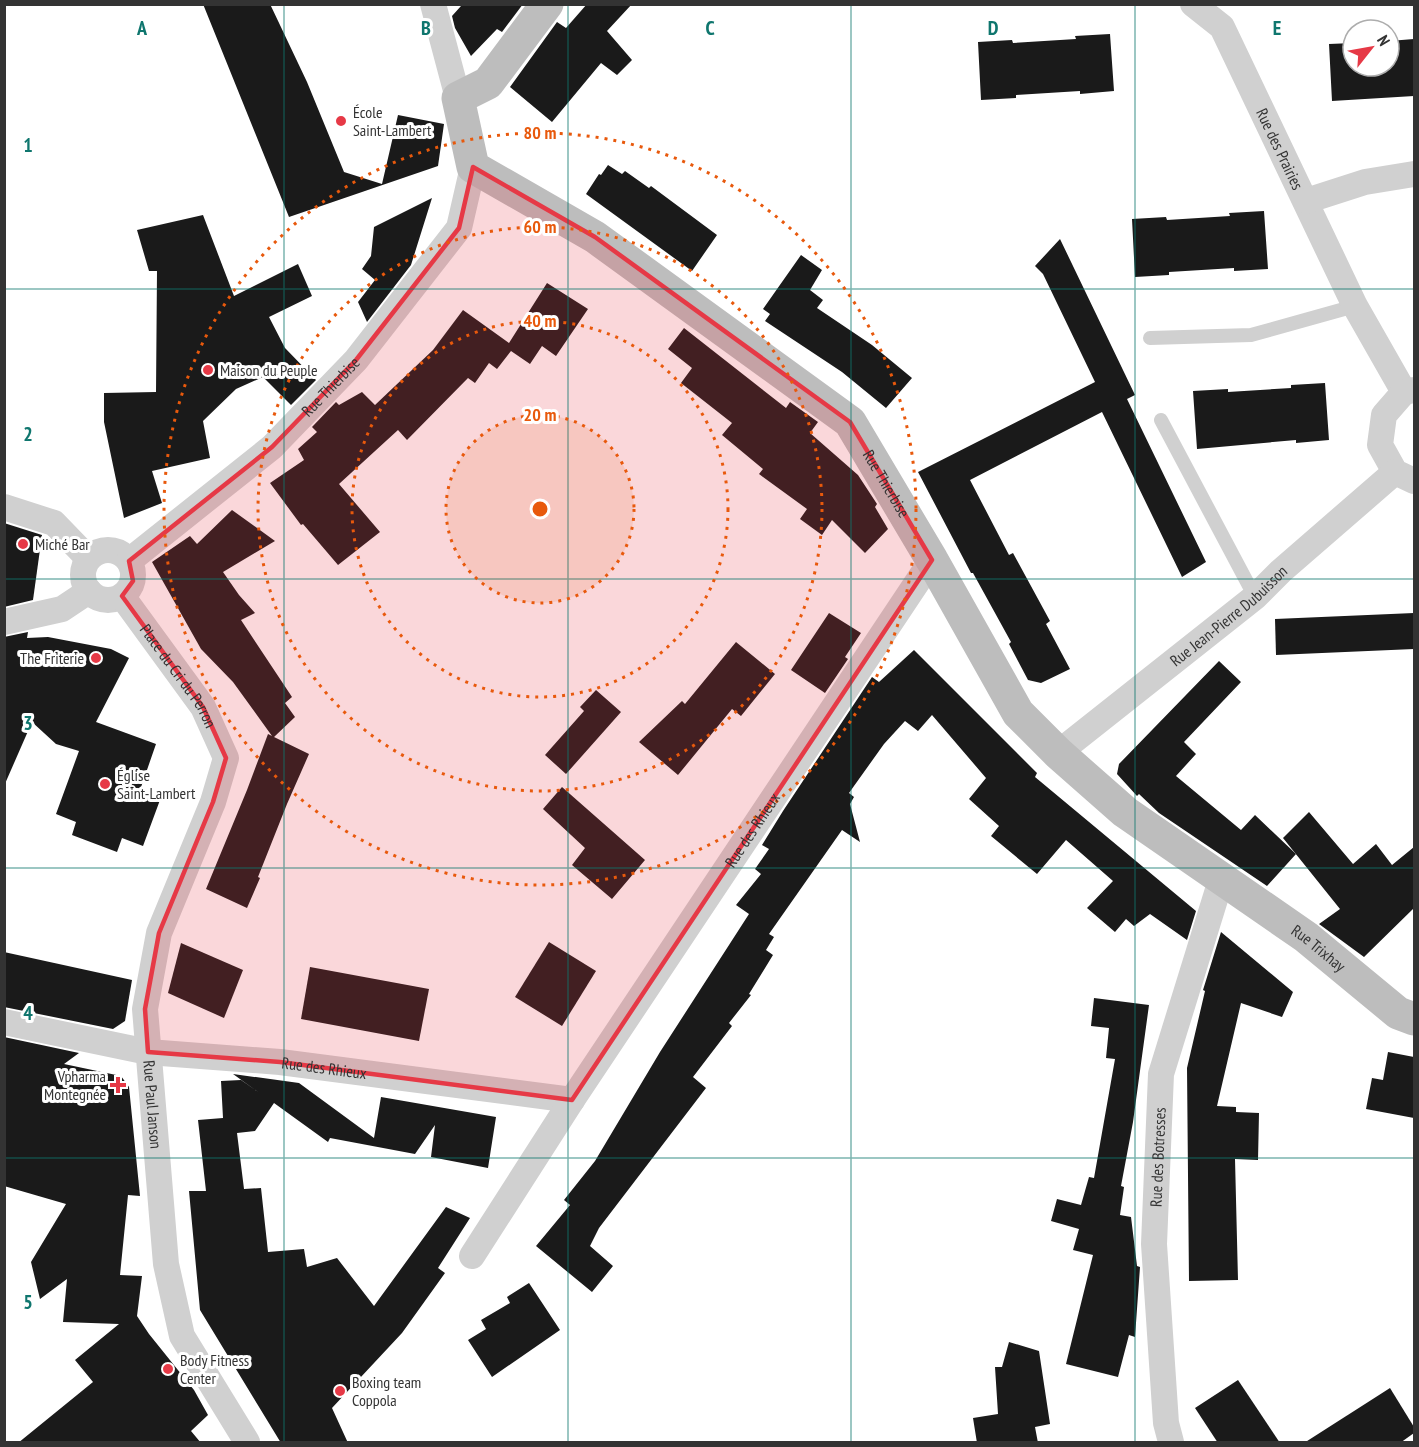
<svg xmlns="http://www.w3.org/2000/svg" width="1419" height="1447" viewBox="0 0 1419 1447" font-family="'PT Sans Narrow',sans-serif">
<style>
.building{fill:#1a1a1a}
.lines{fill:none;stroke-linecap:round;stroke-linejoin:round}
.lane{stroke:#d0d0d0;stroke-width:14}
.street{stroke:#d0d0d0;stroke-width:26}
.secondary{stroke:#bdbdbd;stroke-width:33}
.marked{fill:#e63946;fill-opacity:0.2;stroke:#e63946;stroke-width:4.5;stroke-linejoin:round}
.grid{fill:none;stroke:#0f766e;stroke-width:1.5;stroke-opacity:0.55}
.ring{fill:none;stroke:#e8590c;stroke-width:3;stroke-dasharray:3 6}
.poi-dot{fill:#e63946;stroke:#fff;stroke-width:2}
.labels{text-anchor:middle;dominant-baseline:central;stroke-width:6;stroke-linejoin:round;paint-order:stroke}
.poi-label{font-size:16px;fill:#333;stroke:#fff;text-anchor:start}
.street-label{font-size:16px;fill:#333;stroke:#fff}
.grid-label{font-size:20px;text-anchor:middle;font-weight:bold;fill:#0f766e;stroke:#fff;stroke-width:6;stroke-linejoin:round;paint-order:stroke}
.centre{fill:#e8590c;stroke:#fff;stroke-width:3}
.ring-label{font-size:18px;text-anchor:middle;font-weight:bold;fill:#e8590c;stroke:#fff;stroke-width:6;stroke-linejoin:round;paint-order:stroke}
</style>
<rect width="100%" height="100%" fill="#fff"/>
<g class="building">
<polygon points="203,4 270,4 307,82 344,172 382,184 398,115 444,124 438,166 289,217"/>
<polygon points="458,4 523,4 502,32 497,29 471,56 455,28 452,16 461,6"/>
<polygon points="587,4 632,4 607,31 632,60 617,75 601,63 552,122 510,87 557,22 566,28"/>
<polygon points="1110,34 1114,91 1080,94 1080,91 1016,95 1016,98 981,100 978,42 1012,40 1013,43 1076,39 1075,36"/>
<polygon points="1414,39 1414,96 1332,101 1329,44 1353,43 1353,66 1389,66 1389,41"/>
<polygon points="608,165 622,174 625,171 649,188 651,186 717,235 692,271 586,194 599,174 601,175"/>
<polygon points="432,198 411,265 367,322 358,302 375,280 362,269 371,256 374,227"/>
<polygon points="1264,211 1268,269 1234,271 1234,268 1169,272 1169,275 1135,277 1132,219 1166,217 1167,220 1230,216 1229,213"/>
<polygon points="203,215 234,296 298,264 312,296 269,317 285,348 316,380 291,405 263,377 236,389 203,421 210,458 152,471 162,503 124,518 104,422 104,393 156,392 157,271 149,271 137,230"/>
<polygon points="1060,239 1135,395 1127,399 1206,562 1182,577 1102,412 970,480 1009,555 1013,553 1050,621 1046,624 1070,669 1041,683 1028,680 1009,644 1011,642 973,573 971,573 918,472 1095,382 1043,274 1035,266"/>
<polygon points="801,255 822,270 810,290 823,300 817,308 872,345 912,378 886,408 842,372 765,321 770,314 763,309"/>
<polygon points="547,283 588,309 556,356 542,346 530,364 511,351 497,369 489,363 475,383 468,378 407,440 398,430 339,484 380,532 338,565 303,524 301,525 270,483 304,460 298,449 317,432 312,427 336,402 339,405 362,392 375,405 433,350 463,310 509,343"/>
<polygon points="684,328 786,408 790,402 818,422 810,433 858,475 877,504 875,507 888,529 865,553 832,520 822,535 800,519 807,509 759,474 763,469 722,435 732,423 681,383 692,368 668,349"/>
<polygon points="1325,383 1329,440 1296,443 1296,440 1197,449 1193,391 1228,389 1228,392 1291,388 1291,385"/>
<polygon points="232,510 275,541 223,572 239,595 255,613 241,620 292,697 285,703 295,717 274,737 309,754 287,804 258,877 260,878 247,908 206,889 247,790 268,734 272,736 233,682 201,649 152,562 190,536 197,544"/>
<polygon points="4,523 42,535 33,600 4,607"/>
<polygon points="829,613 861,633 845,657 848,659 825,693 791,670"/>
<polygon points="1414,613 1414,649 1276,655 1275,619"/>
<polygon points="28,632 27,638 48,637 111,649 129,658 96,722 156,744 139,793 160,800 143,846 122,838 117,852 72,835 76,822 56,814 79,751 56,744 32,722 4,786 4,637"/>
<polygon points="736,642 775,674 741,716 732,709 678,775 639,742 682,701 685,704"/>
<polygon points="914,650 1037,773 1035,777 1196,911 1187,940 1150,914 1134,926 1126,919 1115,932 1087,908 1113,881 1066,840 1037,874 991,836 999,826 969,799 986,778 932,715 918,731 905,721 884,744 849,793 854,797 850,804 860,842 842,830 769,934 774,937 766,950 773,955 749,994 751,995 729,1023 732,1026 693,1077 706,1088 599,1228 590,1246 613,1266 592,1292 536,1246 570,1205 564,1200 595,1161 660,1052 749,914 736,905 761,874 755,869 769,849 762,845 783,811 872,677 879,682"/>
<polygon points="1219,661 1241,682 1184,742 1196,754 1176,776 1241,830 1255,815 1296,854 1267,886 1159,813 1139,794 1137,796 1117,774 1119,764"/>
<polygon points="596,690 621,712 566,774 545,755 584,711 580,707"/>
<polygon points="562,787 645,860 612,899 572,865 585,848 543,809"/>
<polygon points="1309,812 1353,864 1376,844 1392,865 1414,847 1414,908 1364,957 1319,924 1340,909 1283,838"/>
<polygon points="1221,932 1293,992 1282,1017 1241,1003 1217,1106 1236,1107 1236,1112 1259,1113 1258,1160 1235,1159 1238,1280 1189,1281 1187,1068 1205,991 1203,990"/>
<polygon points="549,942 596,971 562,1026 515,997"/>
<polygon points="181,943 243,970 224,1018 168,993"/>
<polygon points="4,952 132,980 125,1021 113,1029 4,1007"/>
<polygon points="310,967 429,989 419,1041 301,1019"/>
<polygon points="1094,998 1149,1005 1133,1122 1121,1186 1124,1187 1120,1215 1131,1217 1137,1266 1140,1267 1135,1337 1129,1335 1118,1377 1066,1364 1093,1255 1073,1250 1079,1229 1051,1221 1057,1199 1081,1205 1089,1177 1094,1178 1115,1059 1106,1058 1109,1028 1091,1026"/>
<polygon points="4,1037 79,1053 64,1064 121,1076 129,1087 140,1196 128,1195 120,1275 142,1276 137,1316 149,1334 194,1390 208,1415 191,1431 201,1443 18,1443 93,1382 75,1360 119,1324 63,1322 67,1279 40,1299 31,1262 66,1204 4,1186"/>
<polygon points="1388,1052 1414,1057 1414,1118 1366,1109 1372,1078 1383,1080"/>
<polygon points="233,1074 299,1083 374,1138 381,1097 496,1117 488,1168 431,1157 435,1125 415,1154 330,1138 328,1142 274,1103 255,1131 237,1133 244,1189 261,1188 268,1252 304,1249 307,1267 337,1258 374,1306 446,1207 470,1218 438,1268 445,1273 402,1333 332,1408 348,1443 281,1443 200,1310 189,1191 206,1191 198,1120 223,1118 221,1081 241,1080 258,1092"/>
<polygon points="529,1283 560,1330 492,1377 468,1340 486,1329 481,1320 510,1303 507,1297"/>
<polygon points="1009,1342 1039,1351 1050,1424 1035,1427 1038,1443 977,1443 973,1418 998,1414 995,1367 1002,1367"/>
<polygon points="1238,1380 1280,1443 1218,1443 1195,1408"/>
<polygon points="1390,1388 1414,1427 1414,1433 1400,1443 1304,1443"/>
</g>
<g class="lines">
<g class="lane">
<polyline points="1150,338 1251,335 1355,306"/>
<polyline points="1161,420 1255,597"/>
</g>
<g class="street">
<polyline points="433,4 458,98"/>
<path id="s1" d="M1193 4 1222 27 1355 306 1404 392"/>
<polyline points="1306,201 1365,182 1414,174"/>
<polyline points="1414,390 1404,392 1384,415 1380,445 1395,472 1414,481"/>
<polyline points="4,507 54,523 83,553 87,560"/>
<circle cx="108" cy="575" r="25"/>
<path id="s2" d="M129 561 272 447 356 360 459 228 473 167"/>
<path id="s3" d="M122 596 203 707 226 758 213 802 159 933 145 1009 166 1264 182 1336 247 1442"/>
<polyline points="4,622 62,609 89,591"/>
<path id="s4" d="M1058 753 1255 597 1281 571 1395 472"/>
<path id="s5" d="M4 1022 148 1052 280 1062 572 1100"/>
<path id="s6" d="M472 1256 572 1100 932 560"/>
<path id="s7" d="M1171 1442 1166 1423 1154 1244 1161 1074 1221 880"/>
</g>
<path class="secondary" id="s8" d="M547 4 488 83 458 98 473 167 595 237 850 422 932 560 1018 713 1058 753 1125 812 1306 937 1398 1013 1414 1019"/>
</g>
<path class="marked" d="M473 167 595 237 850 422 932 560 572 1100 280 1062 148 1052 145 1009 159 933 213 802 226 758 203 707 122 596 133 581 129 561 272 447 356 360 459 228Z"/>
<path class="grid" d="M284 4V1442M568 4V1442M851 4V1442M1135 4V1442M4 289H1414M4 579H1414M4 868H1414M4 1158H1414"/>
<circle cx="540" cy="509" r="94" fill="#e8590c" fill-opacity=".12"/>
<g class="ring">
<circle cx="540" cy="509" r="94"/>
<circle cx="540" cy="509" r="188"/>
<circle cx="540" cy="509" r="282"/>
<circle cx="540" cy="509" r="376"/>
</g>
<g class="poi-dot">
<circle cx="341" cy="121" r="6"/>
<circle cx="208" cy="370" r="6"/>
<circle cx="23" cy="544" r="6"/>
<circle cx="96" cy="658" r="6"/>
<circle cx="105" cy="784" r="6"/>
<path d="M115 1076h6v6h6v6h-6v6h-6v-6h-6v-6h6z"/>
<circle cx="168" cy="1369" r="6"/>
<circle cx="340" cy="1391" r="6"/>
</g>
<g class="labels">
<g class="poi-label">
<text x="353" y="112">École<tspan x="353" dy="18">Saint-Lambert</tspan></text>
<text x="220" y="370">Maison du Peuple</text>
<text x="35" y="544">Miché Bar</text>
<text x="84" y="658" text-anchor="end">The Friterie</text>
<text x="117" y="775">Église<tspan x="117" dy="18">Saint-Lambert</tspan></text>
<text x="106" y="1076" text-anchor="end">Vpharma<tspan x="106" dy="18">Montegnée</tspan></text>
<text x="180" y="1360">Body Fitness<tspan x="180" dy="18">Center</tspan></text>
<text x="352" y="1382">Boxing team<tspan x="352" dy="18">Coppola</tspan></text>
</g>
<g class="street-label">
<text stroke="none"><textPath href="#s1" startOffset="172">Rue des Prairies</textPath></text>
<text stroke="none"><textPath href="#s2" startOffset="267">Rue Thierbise</textPath></text>
<text stroke="none"><textPath href="#s8" startOffset="730">Rue Thierbise</textPath></text>
<text stroke="none"><textPath href="#s4" startOffset="219">Rue Jean-Pierre Dubuisson</textPath></text>
<text stroke="none"><textPath href="#s3" startOffset="98">Place du Cri du Perron</textPath></text>
<text stroke="none"><textPath href="#s6" startOffset="510">Rue des Rhieux</textPath></text>
<text stroke="none"><textPath href="#s8" startOffset="1377">Rue Trixhay</textPath></text>
<text stroke="none"><textPath href="#s5" startOffset="324">Rue des Rhieux</textPath></text>
<text stroke="none"><textPath href="#s3" startOffset="554">Rue Paul Janson</textPath></text>
<text stroke="none"><textPath href="#s7" startOffset="286">Rue des Botresses</textPath></text>
</g>
</g>
<g class="grid-label">
<text x="142" y="35">A</text>
<text x="426" y="35">B</text>
<text x="710" y="35">C</text>
<text x="993" y="35">D</text>
<text x="1277" y="35">E</text>
<text x="28" y="152">1</text>
<text x="28" y="441">2</text>
<text x="28" y="730">3</text>
<text x="28" y="1020">4</text>
<text x="28" y="1309">5</text>
</g>
<circle cx="540" cy="509" r="9" class="centre"/>
<g class="ring-label">
<text x="540" y="139">80 m</text>
<text x="540" y="233">60 m</text>
<text x="540" y="327">40 m</text>
<text x="540" y="421">20 m</text>
</g>
<rect width="1419" height="1447" fill="none" stroke="#333333" stroke-width="12"/>
<g transform="translate(1371 48) rotate(59)"><circle r="28" fill="#ffffff" stroke="#adadad" stroke-width="1.5"/>
<path d="M0-4.5L10 22L0 15L-10 22Z" fill="#e63946"/>
<text y="-9" font-size="16" font-weight="bold" text-anchor="middle" fill="#333333">N</text>
</g>
</svg>
